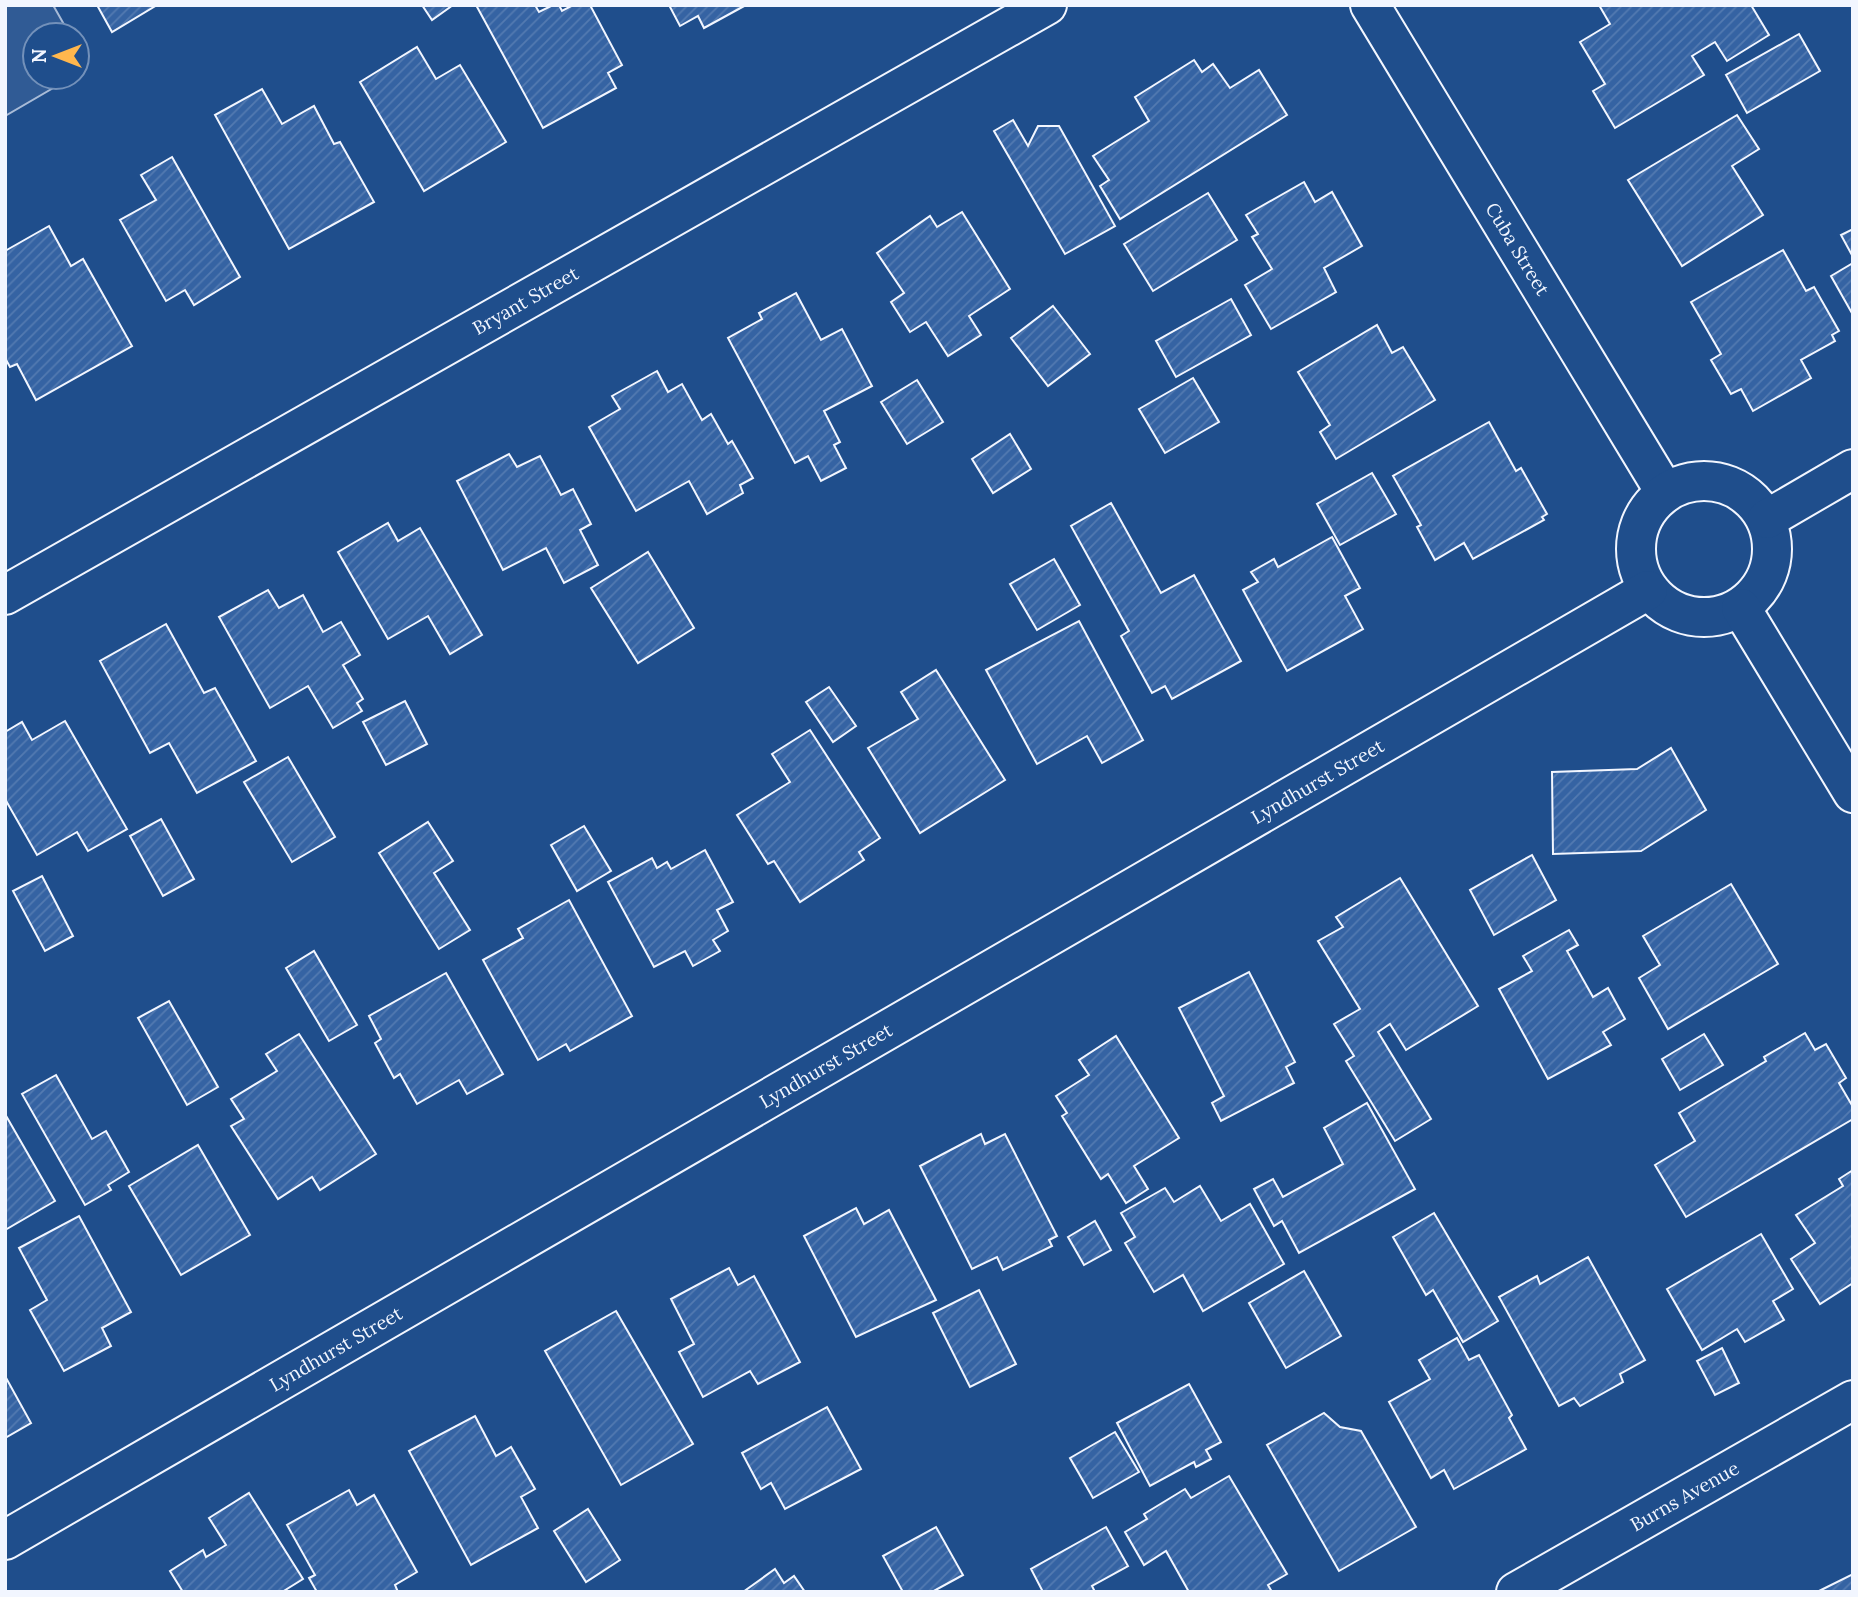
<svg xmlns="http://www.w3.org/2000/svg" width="1858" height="1597" viewBox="0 0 1858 1597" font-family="Lora,serif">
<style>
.parking{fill:#305b95;stroke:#a8bbd7;stroke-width:2}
.building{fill:url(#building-hatch);stroke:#f2f6ff;stroke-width:2}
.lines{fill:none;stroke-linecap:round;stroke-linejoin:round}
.minor-casing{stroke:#f2f6ff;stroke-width:42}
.minor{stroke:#1f4e8c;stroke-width:38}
.labels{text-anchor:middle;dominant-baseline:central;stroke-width:5;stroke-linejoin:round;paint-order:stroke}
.street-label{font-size:19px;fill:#f2f6ff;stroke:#1f4e8c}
</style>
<defs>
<pattern id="building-hatch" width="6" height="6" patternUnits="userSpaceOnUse" patternTransform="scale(1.75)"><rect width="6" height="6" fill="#3563a3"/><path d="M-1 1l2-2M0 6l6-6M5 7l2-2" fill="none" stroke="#537ab1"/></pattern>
</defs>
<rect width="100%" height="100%" fill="#1f4e8c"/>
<polygon class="parking" points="5,5 53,5 70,35 35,35 35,77 72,77 5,116"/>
<g class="building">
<polygon points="97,5 157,5 112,32"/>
<polygon points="422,5 453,5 432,20"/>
<polygon points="476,5 535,5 539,12 553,5 559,5 562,11 573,5 590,5 622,65 608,73 616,88 543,128"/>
<polygon points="669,5 746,5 704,28 698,16 680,26"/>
<polygon points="1599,5 1751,5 1769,35 1727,61 1715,42 1692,56 1704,75 1615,128 1593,91 1605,84 1580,42 1610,24"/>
<polygon points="1799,34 1820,71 1747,113 1726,75"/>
<polygon points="417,47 436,79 460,65 506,142 424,191 360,82"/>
<polygon points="1194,60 1202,72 1213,64 1230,88 1259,70 1287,115 1120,219 1100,186 1109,180 1093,156 1149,121 1135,97"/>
<polygon points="262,89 282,124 314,106 334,144 340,142 374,202 289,249 215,115"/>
<polygon points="1737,115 1759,149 1732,166 1763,215 1682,266 1628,180"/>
<polygon points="1013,120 1028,146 1038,126 1059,126 1115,226 1065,254 994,131"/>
<polygon points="172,157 240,277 194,305 185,290 166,301 120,220 156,200 141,175"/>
<polygon points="1304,182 1315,202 1332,192 1362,246 1324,268 1336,292 1271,329 1245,285 1272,269 1252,237 1258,234 1246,215"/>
<polygon points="1208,193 1237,240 1153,291 1124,244"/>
<polygon points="962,212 1010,289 969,316 981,335 948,356 926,322 910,332 891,302 904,293 877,253 930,216 937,227"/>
<polygon points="49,226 71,266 83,259 132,346 36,400 17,364 10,367 5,358 5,251"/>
<polygon points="1853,229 1853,257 1841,235"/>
<polygon points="1783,250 1806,291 1814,287 1839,331 1832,335 1835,341 1801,360 1811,378 1753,411 1741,389 1731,394 1711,360 1721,354 1691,302"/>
<polygon points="1853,263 1853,315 1831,276"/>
<polygon points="796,293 821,340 842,329 872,386 824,411 840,442 834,445 846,468 821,481 808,456 795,463 728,338 762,319 759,313"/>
<polygon points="1231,299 1251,335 1176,377 1156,341"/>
<polygon points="1053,306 1090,354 1048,386 1011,338"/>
<polygon points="1377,325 1392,353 1403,347 1435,400 1336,459 1320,432 1330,425 1298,372"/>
<polygon points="657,371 668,392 682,384 702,420 711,414 728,444 732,441 753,478 740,485 743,493 707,514 689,481 636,511 589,427 620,409 612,396"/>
<polygon points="1193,378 1219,422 1165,453 1139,409"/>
<polygon points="917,380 943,422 907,444 881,402"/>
<polygon points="1489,422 1516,471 1521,468 1547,514 1542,517 1544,520 1473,559 1464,543 1435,560 1417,527 1421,525 1393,476"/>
<polygon points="1010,434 1031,469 993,493 972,459"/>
<polygon points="509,454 517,467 540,456 561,495 573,489 591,524 580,530 598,565 564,583 546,548 503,570 457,481"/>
<polygon points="1372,473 1396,514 1340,545 1317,504"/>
<polygon points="1111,503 1161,593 1194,575 1241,661 1172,699 1165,686 1152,693 1121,636 1129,631 1071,526"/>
<polygon points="388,523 398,541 420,528 482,635 450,654 428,616 388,639 338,552"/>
<polygon points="1332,537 1360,588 1345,596 1363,629 1287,671 1243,590 1258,582 1251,572 1274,559 1278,567"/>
<polygon points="648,552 694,628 638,663 591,588"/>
<polygon points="1054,559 1080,605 1037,630 1010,584"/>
<polygon points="268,590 279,608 303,595 323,632 341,622 360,655 343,665 363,699 357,703 362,711 333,728 308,686 270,708 219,617"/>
<polygon points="1079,621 1143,740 1102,763 1087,736 1037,764 986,670"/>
<polygon points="166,624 204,693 215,688 256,761 197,793 169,743 150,753 100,661"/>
<polygon points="936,670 1005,780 920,833 868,748 918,719 901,692"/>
<polygon points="829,687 856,726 833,742 806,702"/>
<polygon points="405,701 427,744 386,765 363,722"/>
<polygon points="65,721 127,829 88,851 77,832 37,855 5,799 5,732 22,722 32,740"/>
<polygon points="810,730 880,838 859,852 864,860 800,902 774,861 768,864 737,815 790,782 772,754"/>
<polygon points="1671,748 1706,810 1641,851 1553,854 1552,772 1637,769"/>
<polygon points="288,757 335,837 292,862 244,782"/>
<polygon points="161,819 194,879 163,896 130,836"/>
<polygon points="428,822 453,861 434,873 470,930 439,949 379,853"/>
<polygon points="584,826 611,871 577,891 551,845"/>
<polygon points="705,850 733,902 717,910 728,931 713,940 720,951 693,966 685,951 654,967 608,882 652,858 657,868 667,862 671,869"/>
<polygon points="1532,855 1556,900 1494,935 1470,890"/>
<polygon points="42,876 73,936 45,951 13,891"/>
<polygon points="1400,878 1478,1006 1406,1050 1390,1024 1378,1032 1431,1119 1395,1141 1346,1061 1354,1056 1334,1024 1360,1009 1318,941 1343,927 1336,917"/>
<polygon points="1731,884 1778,964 1668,1029 1639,978 1660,965 1643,936"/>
<polygon points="569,900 632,1016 570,1051 566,1044 538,1060 483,960 523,938 518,929"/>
<polygon points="1569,930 1578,945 1567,951 1593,997 1608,988 1625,1019 1603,1032 1611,1045 1548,1079 1499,989 1532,971 1523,956"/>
<polygon points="314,951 357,1025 329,1041 286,968"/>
<polygon points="1249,972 1295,1062 1286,1067 1294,1083 1221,1121 1212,1103 1224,1096 1179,1008"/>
<polygon points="446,973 503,1074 467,1094 459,1080 417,1104 400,1074 394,1078 375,1043 381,1039 369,1016"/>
<polygon points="169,1001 218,1087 187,1105 138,1018"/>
<polygon points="1805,1033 1815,1050 1826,1044 1846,1078 1839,1083 1853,1107 1853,1119 1686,1217 1655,1165 1695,1141 1679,1113 1766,1061 1764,1057"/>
<polygon points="299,1034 376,1154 320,1190 312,1177 278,1199 231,1126 244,1119 231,1099 277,1071 266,1054"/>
<polygon points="1704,1034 1723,1065 1680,1090 1662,1059"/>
<polygon points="1116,1036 1179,1138 1134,1166 1148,1189 1126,1203 1108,1174 1101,1179 1062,1116 1067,1113 1056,1096 1089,1075 1079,1060"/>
<polygon points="56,1075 92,1139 106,1131 129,1172 108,1185 111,1190 85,1205 22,1094"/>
<polygon points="1367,1103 1415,1189 1299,1253 1282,1221 1274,1226 1254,1189 1273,1179 1283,1197 1343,1164 1324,1128"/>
<polygon points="5,1114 55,1201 5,1230"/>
<polygon points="981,1134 985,1144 1005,1134 1057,1236 1049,1240 1052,1246 1003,1270 997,1257 972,1269 920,1166"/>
<polygon points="198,1145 250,1235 181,1275 129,1186"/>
<polygon points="1853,1170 1853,1283 1820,1304 1791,1259 1815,1243 1796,1215 1843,1186 1839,1179"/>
<polygon points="1200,1186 1221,1221 1250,1204 1284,1264 1203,1311 1183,1275 1154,1292 1125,1243 1135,1237 1121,1213 1165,1188 1174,1202"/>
<polygon points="856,1208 864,1224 889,1210 936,1300 856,1337 804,1236"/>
<polygon points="1434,1213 1498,1321 1463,1342 1433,1290 1426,1295 1393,1237"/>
<polygon points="79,1216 131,1312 102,1328 111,1346 64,1371 30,1310 47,1300 19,1248"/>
<polygon points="1095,1221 1111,1250 1084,1265 1068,1237"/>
<polygon points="1761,1234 1793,1289 1773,1301 1784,1320 1745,1342 1737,1329 1702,1350 1667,1289"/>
<polygon points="1588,1257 1645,1360 1620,1374 1623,1382 1580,1406 1574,1398 1559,1406 1499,1297 1537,1276 1540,1284"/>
<polygon points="729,1268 738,1285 754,1276 800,1362 758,1384 750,1371 703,1397 679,1352 694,1344 671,1299"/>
<polygon points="1304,1271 1341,1336 1286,1368 1249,1303"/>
<polygon points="979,1290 1016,1364 970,1387 933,1313"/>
<polygon points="616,1311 693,1444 621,1485 545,1351"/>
<polygon points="1457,1338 1469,1360 1479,1355 1512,1415 1509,1418 1526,1449 1454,1489 1444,1470 1431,1478 1389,1402 1430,1379 1419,1360"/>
<polygon points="1722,1348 1739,1383 1715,1395 1697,1361"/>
<polygon points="5,1376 31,1423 5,1438"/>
<polygon points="1189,1384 1221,1442 1206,1450 1211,1459 1196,1467 1194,1462 1150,1486 1117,1423"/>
<polygon points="827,1407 861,1469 785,1509 771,1483 761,1489 742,1453"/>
<polygon points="1324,1413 1340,1427 1361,1431 1416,1527 1339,1571 1267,1445"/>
<polygon points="475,1416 496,1456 511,1447 535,1489 521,1497 538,1528 471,1565 409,1451"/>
<polygon points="1115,1432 1139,1472 1093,1498 1070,1458"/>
<polygon points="1229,1476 1287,1574 1268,1585 1272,1592 1189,1592 1166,1551 1144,1565 1125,1532 1147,1519 1144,1514 1185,1489 1191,1498"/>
<polygon points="349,1490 357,1505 374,1495 417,1572 395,1585 398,1592 317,1592 309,1578 315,1575 287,1525"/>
<polygon points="249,1493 303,1579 282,1592 183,1592 170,1571 203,1550 206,1557 226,1545 209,1518"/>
<polygon points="588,1509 620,1560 586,1582 554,1531"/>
<polygon points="936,1527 963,1575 932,1592 903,1592 883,1556"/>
<polygon points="1106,1527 1128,1566 1092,1586 1095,1592 1043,1592 1031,1569"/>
<polygon points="775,1569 784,1583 794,1576 805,1592 743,1592"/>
<polygon points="1853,1574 1853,1592 1817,1592"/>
</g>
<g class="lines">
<defs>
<g id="minor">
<path id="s1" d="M1370 5 1665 492"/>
<circle cx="1704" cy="549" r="68"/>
<polyline points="1767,519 1853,469"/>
<path id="s2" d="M5 595 1047 5"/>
<polyline points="1741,608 1853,793"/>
<path id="s3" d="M5 1540 1648 590"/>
<path id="s4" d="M1516 1592 1853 1400"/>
</g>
</defs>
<use href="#minor" class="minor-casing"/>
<use href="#minor" class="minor"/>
</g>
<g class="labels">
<g class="street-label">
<text stroke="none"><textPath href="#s1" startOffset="285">Cuba Street</textPath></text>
<text stroke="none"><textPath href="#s2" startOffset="598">Bryant Street</textPath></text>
<text stroke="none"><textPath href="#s3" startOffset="1516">Lyndhurst Street</textPath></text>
<text stroke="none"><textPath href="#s3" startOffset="948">Lyndhurst Street</textPath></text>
<text stroke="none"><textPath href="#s3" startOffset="382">Lyndhurst Street</textPath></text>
<text stroke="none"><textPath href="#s4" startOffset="194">Burns Avenue</textPath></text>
</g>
</g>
<rect width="1858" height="1597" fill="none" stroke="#f2f6ff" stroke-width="14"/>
<g transform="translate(56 56) rotate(270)"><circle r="33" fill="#1f4e8c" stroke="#7391ba" stroke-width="2"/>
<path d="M0-5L12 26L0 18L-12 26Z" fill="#ffb74d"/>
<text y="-10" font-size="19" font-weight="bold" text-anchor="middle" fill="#f2f6ff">N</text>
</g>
</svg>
